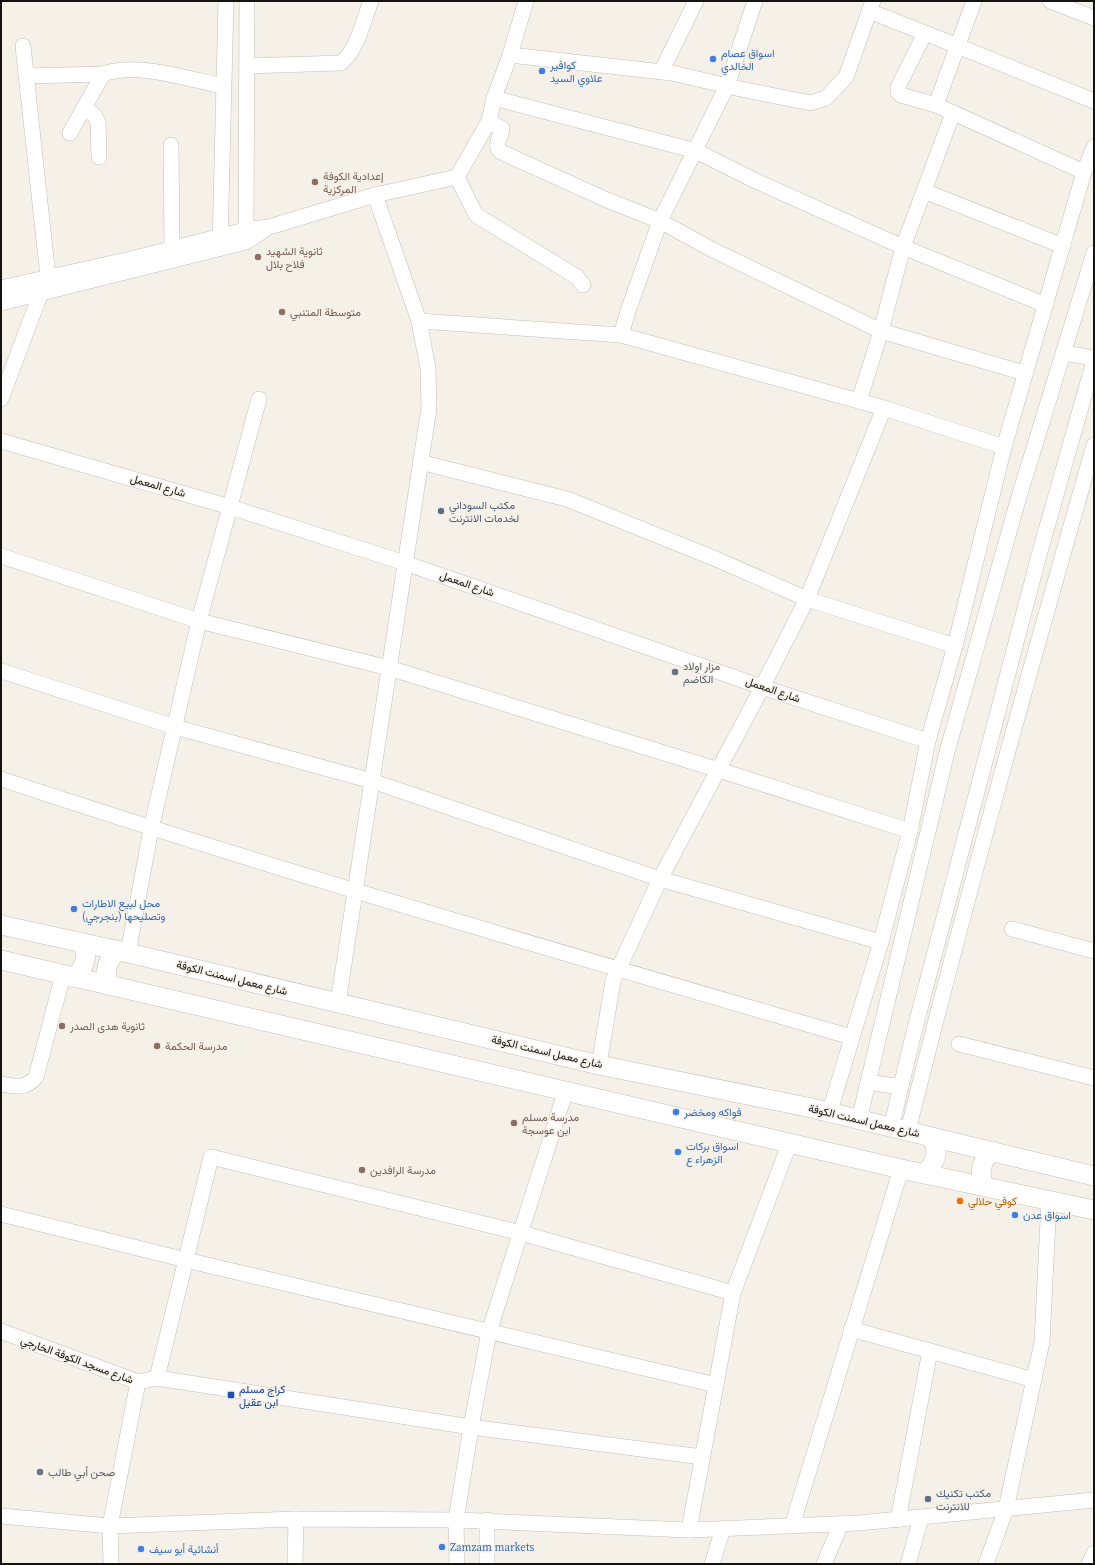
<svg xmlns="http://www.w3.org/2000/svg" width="1095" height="1565" viewBox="0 0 1095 1565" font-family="'Source Serif 4',Vazirmatn,serif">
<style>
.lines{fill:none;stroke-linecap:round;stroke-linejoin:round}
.minor-casing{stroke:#c3bfb7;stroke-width:16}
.major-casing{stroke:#c3bfb7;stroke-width:20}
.minor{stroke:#fff;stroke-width:15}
.major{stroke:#fff;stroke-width:19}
.shop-dot{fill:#3f7fe0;stroke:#f5f0e8;stroke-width:1.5}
.education-dot{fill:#8d6e63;stroke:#f5f0e8;stroke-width:1.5}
.service-dot{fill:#5c6f8a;stroke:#f5f0e8;stroke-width:1.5}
.worship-dot{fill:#6b7280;stroke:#f5f0e8;stroke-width:1.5}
.food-dot{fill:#e8710a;stroke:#f5f0e8;stroke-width:1.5}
.transit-dot{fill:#1a4fb4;stroke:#f5f0e8;stroke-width:1.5}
.labels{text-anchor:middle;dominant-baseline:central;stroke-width:3;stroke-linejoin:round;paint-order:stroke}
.shop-label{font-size:11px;fill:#366cbe;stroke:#f5f0e8;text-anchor:start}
.education-label{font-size:11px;fill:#785e54;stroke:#f5f0e8;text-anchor:start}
.street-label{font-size:11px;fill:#151311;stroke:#f5f0e8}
.service-label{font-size:11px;fill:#4e5e75;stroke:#f5f0e8;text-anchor:start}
.worship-label{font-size:11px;fill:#5b616d;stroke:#f5f0e8;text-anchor:start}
.food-label{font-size:11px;fill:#c56008;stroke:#f5f0e8;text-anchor:start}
.transit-label{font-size:11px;fill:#164399;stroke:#f5f0e8;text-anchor:start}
</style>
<rect width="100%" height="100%" fill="#f5f0e8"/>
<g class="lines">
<defs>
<g id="minor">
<polyline points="1050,1 1094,18"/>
<polyline points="869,11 925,33"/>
<polyline points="23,46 48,277"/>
<polyline points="510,55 672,73 745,90 811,103 826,98 846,77 873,1"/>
<path d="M247 66 341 63C358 49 363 21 371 1"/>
<polyline points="661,72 696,1"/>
<polyline points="26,76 103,74"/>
<polyline points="494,98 696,151 756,181 903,247 1046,305"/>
<polyline points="936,105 974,1"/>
<polyline points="84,108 94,115 98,122 99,157"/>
<path d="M489 121 502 129C501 139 493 143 501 152L607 200 660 221 711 249 881 331 1024 373"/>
<path d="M70 133 103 74C137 62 188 79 223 86"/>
<polyline points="171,145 172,248"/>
<polyline points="1084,172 936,105 901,95 898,92 898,87 925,33 1094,101"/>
<polyline points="457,177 476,215 577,277 583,285"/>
<polyline points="924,191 1063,246"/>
<polyline points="246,239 247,1"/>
<polyline points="220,246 226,1"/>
<polyline points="1,288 131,259 245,230 269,227 375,195 457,177 489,121 494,98 510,55 526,1"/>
<polyline points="1,303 246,242 266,229"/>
<polyline points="419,321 621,335 884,408 1004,447"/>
<polyline points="621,335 628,311 660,221 727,86 755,1"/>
<polyline points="1064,353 1094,358"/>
<polyline points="1,399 40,295"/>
<polyline points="859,401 881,331 903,247 953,113"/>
<polyline points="1,441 230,507 405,563 762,687 928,741"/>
<polyline points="420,462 567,499 716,559 807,599 955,646"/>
<polyline points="1,556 199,621 389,668 719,770 910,831"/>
<polyline points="1,671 175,727 372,781 660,879 881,942"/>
<path d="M1 779C282 872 567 954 851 1037"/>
<polyline points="1012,929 1094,951"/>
<polyline points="128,953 151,829 199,621 259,399"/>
<polyline points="338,1003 429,408 428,368 419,321 375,195"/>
<polyline points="959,1044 1094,1078"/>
<polyline points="599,1065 613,981 660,879 756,699 807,599 884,408"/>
<polyline points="868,1082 901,1087"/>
<path d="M1 1084C17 1086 24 1090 36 1077L63 975"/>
<polyline points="829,1114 881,942 910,831 928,741 955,646 1004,447 1084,172 1094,147"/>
<polyline points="859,1120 947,752 1018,500 1094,253"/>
<polyline points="891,1128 914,1032 1039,555 1094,361"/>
<path d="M908 1131C965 901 1029 673 1094 445"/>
<polyline points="1,1214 186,1260 716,1385"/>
<polyline points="851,1329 1034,1380"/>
<polyline points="1,1331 138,1382"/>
<polyline points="157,1378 211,1157 521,1233 733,1293"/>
<polyline points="138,1382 157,1378 471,1427 702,1457"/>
<polyline points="1,1516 110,1526 296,1519 456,1520 689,1530 859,1523 1094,1500"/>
<polyline points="487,1520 487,1564"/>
<polyline points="898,1520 930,1351"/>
<polyline points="792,1526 901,1169"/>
<polyline points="689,1530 733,1293 790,1142"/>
<polyline points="111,1564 110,1526 138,1382"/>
<polyline points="295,1564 296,1519"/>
<polyline points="457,1564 456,1520 471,1427 489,1332 566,1090"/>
<polyline points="712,1564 723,1529"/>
<polyline points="824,1564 841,1524"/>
<polyline points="908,1564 921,1518"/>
<polyline points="986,1564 1006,1509 1042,1342 1049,1200"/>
<polyline points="1089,1564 1094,1553"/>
</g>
<g id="major">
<polyline points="1,925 120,951 599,1065 807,1107 1094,1176"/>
<polyline points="1,960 901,1169 1094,1210"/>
<path d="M74 978C84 968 90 956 81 942"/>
<path d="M109 986C104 972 106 958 120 951"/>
<path d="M924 1174C936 1163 940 1151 931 1137"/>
<path d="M984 1186C979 1172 980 1161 993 1151"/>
</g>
</defs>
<use href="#minor" class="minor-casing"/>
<use href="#major" class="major-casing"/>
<use href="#minor" class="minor"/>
<use href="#major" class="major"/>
</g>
<g class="shop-dot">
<circle cx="713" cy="59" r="4"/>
<circle cx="542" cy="71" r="4"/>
<circle cx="74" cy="909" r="4"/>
<circle cx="676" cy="1112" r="4"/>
<circle cx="678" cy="1152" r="4"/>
<circle cx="1015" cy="1215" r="4"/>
<circle cx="442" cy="1547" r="4"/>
<circle cx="141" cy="1549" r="4"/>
</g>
<g class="education-dot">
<circle cx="315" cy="182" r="4"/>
<circle cx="258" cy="257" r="4"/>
<circle cx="282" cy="312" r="4"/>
<circle cx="62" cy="1026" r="4"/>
<circle cx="157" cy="1046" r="4"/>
<circle cx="514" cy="1123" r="4"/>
<circle cx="362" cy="1170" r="4"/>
</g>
<g class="service-dot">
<circle cx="441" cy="511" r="4"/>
<circle cx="928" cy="1499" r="4"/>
</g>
<g class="worship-dot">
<circle cx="675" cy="672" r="4"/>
<circle cx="40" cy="1472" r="4"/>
</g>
<circle class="food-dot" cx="960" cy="1201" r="4"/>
<rect class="transit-dot" x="227" y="1391" width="8" height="8" rx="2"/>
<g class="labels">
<g class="shop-label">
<text x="721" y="53">اسواق عصام<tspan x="721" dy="13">الخالدي</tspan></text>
<text x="550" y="65">كوافير<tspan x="550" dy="13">علاوي السيد</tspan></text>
<text x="82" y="903">محل لبيع الاطارات<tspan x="82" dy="13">وتصليحها (بنجرجي)</tspan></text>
<text x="684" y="1112">فواكه ومخضر</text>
<text x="686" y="1146">اسواق بركات<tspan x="686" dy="13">الزهراء ع</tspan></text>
<text x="1023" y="1215">اسواق عدن</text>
<text x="450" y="1547">Zamzam markets</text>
<text x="149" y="1549">أنشائية أبو سيف</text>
</g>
<g class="education-label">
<text x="323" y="176">إعدادية الكوفة<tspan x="323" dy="13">المركزية</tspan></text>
<text x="266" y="251">ثانوية الشهيد<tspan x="266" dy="13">فلاح بلال</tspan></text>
<text x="290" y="312">متوسطة المتنبي</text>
<text x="70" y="1026">ثانوية هدى الصدر</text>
<text x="165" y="1046">مدرسة الحكمة</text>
<text x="522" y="1117">مدرسة مسلم<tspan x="522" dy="13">ابن عوسجة</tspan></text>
<text x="370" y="1170">مدرسة الرافدين</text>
</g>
<g class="street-label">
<text transform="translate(158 486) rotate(16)">شارع المعمل</text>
<text transform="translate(467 584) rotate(19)">شارع المعمل</text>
<text transform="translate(773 690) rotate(19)">شارع المعمل</text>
<text transform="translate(232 978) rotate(14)">شارع معمل اسمنت الكوفة</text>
<text transform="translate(547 1052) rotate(13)">شارع معمل اسمنت الكوفة</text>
<text transform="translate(864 1121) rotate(13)">شارع معمل اسمنت الكوفة</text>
<text transform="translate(77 1360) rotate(20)">شارع مسجد الكوفة الخارجي</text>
</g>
<g class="service-label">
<text x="449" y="505">مكتب السوداني<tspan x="449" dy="13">لخدمات الانترنت</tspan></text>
<text x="936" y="1493">مكتب تكنيك<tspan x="936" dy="13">للانترنت</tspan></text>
</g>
<g class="worship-label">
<text x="683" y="666">مزار اولاد<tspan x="683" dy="13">الكاضم</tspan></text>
<text x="48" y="1472">صحن أبي طالب</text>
</g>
<g class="food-label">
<text x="968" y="1201">كوفي حلالي</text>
</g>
<g class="transit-label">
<text x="239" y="1389">كراج مسلم<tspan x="239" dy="13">ابن عقيل</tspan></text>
</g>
</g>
<rect width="1095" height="1565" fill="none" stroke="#151311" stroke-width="4"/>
</svg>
